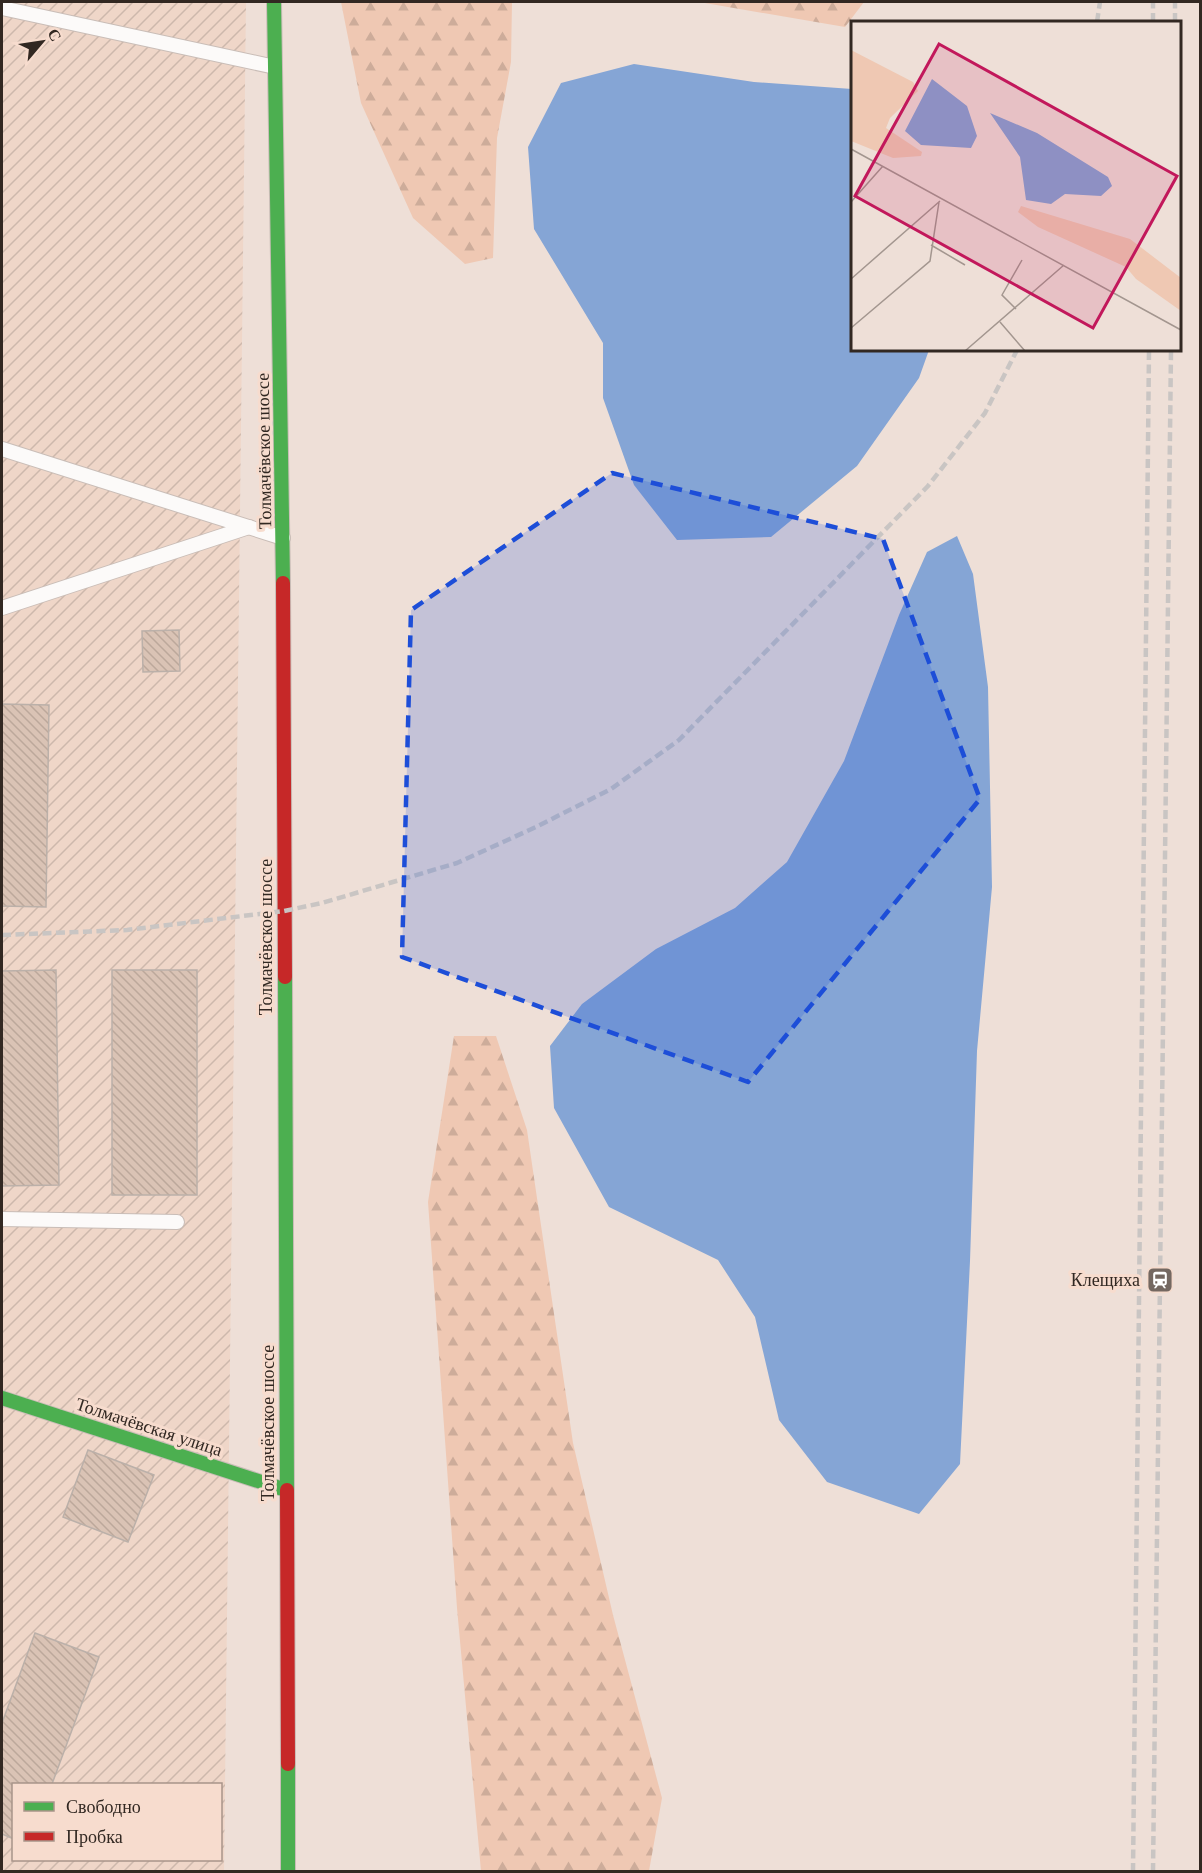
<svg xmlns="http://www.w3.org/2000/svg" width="1202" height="1873" viewBox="0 0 1202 1873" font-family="'Times New Roman',serif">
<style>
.industrial{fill:url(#industrial-furrows);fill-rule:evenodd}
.forest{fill:url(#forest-firs)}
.water{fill:#85a5d5}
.building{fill:url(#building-back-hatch);stroke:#bbb0a9;stroke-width:1.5}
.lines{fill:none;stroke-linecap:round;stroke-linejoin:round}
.lane-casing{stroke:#c9bdb7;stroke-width:16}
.fast-casing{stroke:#c9bdb7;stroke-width:16}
.jam-casing{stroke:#c9bdb7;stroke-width:16}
.lane{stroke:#fcfaf9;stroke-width:14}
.fast{stroke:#4caf50;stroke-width:14}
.jam{stroke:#c62828;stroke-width:14}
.rail{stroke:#c9c5c3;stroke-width:4.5;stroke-dasharray:9 4.5;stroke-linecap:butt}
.marked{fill:#1d4ed8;fill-opacity:0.2;stroke:#1d4ed8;stroke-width:4.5;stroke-dasharray:12 8;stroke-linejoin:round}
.labels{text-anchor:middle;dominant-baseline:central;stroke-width:6;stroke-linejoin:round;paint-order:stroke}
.street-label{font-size:18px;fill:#322822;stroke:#f7dcce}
.poi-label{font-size:18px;fill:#322822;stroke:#f7dcce;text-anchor:end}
.inset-road{fill:none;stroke:#a3968f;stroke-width:1.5}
.view{fill:#c2185b;fill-opacity:0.15;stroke:#c2185b;stroke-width:3}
.inset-edge{fill:none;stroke:#322822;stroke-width:3}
</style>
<defs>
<pattern id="industrial-furrows" width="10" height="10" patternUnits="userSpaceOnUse" patternTransform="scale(1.5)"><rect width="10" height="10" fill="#efd6c8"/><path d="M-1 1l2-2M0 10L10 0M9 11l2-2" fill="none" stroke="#cdb8ac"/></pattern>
<pattern id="forest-firs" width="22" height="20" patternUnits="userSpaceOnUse" patternTransform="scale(1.5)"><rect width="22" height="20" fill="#efc8b3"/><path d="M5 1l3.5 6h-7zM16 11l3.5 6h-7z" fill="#cdac9a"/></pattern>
<pattern id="building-back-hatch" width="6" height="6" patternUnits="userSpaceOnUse" patternTransform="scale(1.5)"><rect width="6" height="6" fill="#dac3b5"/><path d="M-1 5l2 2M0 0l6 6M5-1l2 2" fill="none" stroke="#bca89b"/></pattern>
</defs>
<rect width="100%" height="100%" fill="#eedfd7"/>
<path class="industrial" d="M2 2H246L224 1871 2 1872ZM14 1784H220V1860H14Z"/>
<g class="forest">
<polygon points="341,2 512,2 511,62 497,138 493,258 465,264 413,218 361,103"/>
<polygon points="699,2 864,2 845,27"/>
<polygon points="454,1036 496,1036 527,1130 573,1443 613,1615 662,1798 649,1871 481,1871 457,1608 428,1202"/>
</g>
<g class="water">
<polygon points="634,64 754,82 852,89 852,350 929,350 919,378 857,466 771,537 677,540 634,485 603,398 603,343 534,229 528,147 561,83"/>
<polygon points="957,536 973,574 988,687 992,887 977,1051 970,1261 960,1464 919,1514 827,1482 779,1420 755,1317 718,1260 609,1207 554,1108 550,1046 582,1004 656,949 735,908 787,862 844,761 899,615 927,552"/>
</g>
<g class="building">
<polygon points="179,630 180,671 143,672 142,631"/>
<polygon points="2,704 49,705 46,907 2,906"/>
<polygon points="56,970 59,1185 2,1186 2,971"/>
<rect x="112" y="970" width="85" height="225"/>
<polygon points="88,1450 154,1475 128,1542 63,1517"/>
<polygon points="35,1633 99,1657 52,1784 14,1784 14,1839 2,1834 2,1723"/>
</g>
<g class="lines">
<defs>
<g id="lane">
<polyline points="2,8 275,67"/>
<polyline points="2,449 283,538"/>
<polyline points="2,608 249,527"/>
<polyline points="2,1219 177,1222"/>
</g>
<g id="fast">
<polyline points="274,2 283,583"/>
<polyline points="285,977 287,1490"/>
<polyline points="2,1398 286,1490"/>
<polyline points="288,1764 288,1872"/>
</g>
<g id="jam">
<polyline points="283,583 285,977"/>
<polyline points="287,1490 288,1764"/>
</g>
</defs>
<use href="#lane" class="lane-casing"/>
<use href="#fast" class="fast-casing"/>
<use href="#jam" class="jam-casing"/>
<use href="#lane" class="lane"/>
<use href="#fast" class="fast"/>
<use href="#jam" class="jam"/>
<g class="rail">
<polyline points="1097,22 1100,2"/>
<polyline points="1153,22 1153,2"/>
<polyline points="1175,22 1175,2"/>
<polyline points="2,935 127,930 284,911 322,903 457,863 536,827 611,789 679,740 928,486 985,413 1017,350"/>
<polyline points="1133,1872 1149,350"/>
<polyline points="1153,1872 1171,350"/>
</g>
</g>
<path class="marked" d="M612 473 883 539 980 799 748 1082 402 957 411 610Z"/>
<defs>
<symbol id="station-square" viewBox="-11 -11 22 22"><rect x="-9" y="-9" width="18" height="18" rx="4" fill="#746861" stroke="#f7dcce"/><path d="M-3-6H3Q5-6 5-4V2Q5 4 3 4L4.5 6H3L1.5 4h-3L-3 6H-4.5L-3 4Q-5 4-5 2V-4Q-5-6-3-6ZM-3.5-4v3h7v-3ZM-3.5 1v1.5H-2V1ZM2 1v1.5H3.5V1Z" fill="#fff"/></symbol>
</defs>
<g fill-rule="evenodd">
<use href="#station-square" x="1145" y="1265" width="30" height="30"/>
</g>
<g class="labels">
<g class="street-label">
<text transform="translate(264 451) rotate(-91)">Толмачёвское шоссе</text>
<text transform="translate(266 937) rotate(-90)">Толмачёвское шоссе</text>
<text transform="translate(268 1423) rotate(-90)">Толмачёвское шоссе</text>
<text transform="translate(149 1427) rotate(18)">Толмачёвская улица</text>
</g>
<g class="poi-label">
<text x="1140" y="1280">Клещиха</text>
</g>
</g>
<g transform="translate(851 21)">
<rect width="330" height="330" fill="#eedfd7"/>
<path d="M0 29 62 61 67 70 39 97 35 107 71 131 70 135 42 137 0 120ZM170 185 279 218 330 257V290L285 258 275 246 187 206 167 191Z" fill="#efc8b3"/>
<path d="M81 58 116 85 126 115 120 127 70 124 54 110ZM139 92 186 112 257 156 261 165 250 175 214 173 200 183 175 179 169 136Z" fill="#85a5d5"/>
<path class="inset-road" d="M0 128 330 309M0 181 32 145M80 224 114 244M0 258 89 180M165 288 151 274 171 239M149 301 174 330M0 307 79 240 88 181M114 330 213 244"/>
<path class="view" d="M88 23 326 155 242 307 4 175Z"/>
<rect width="330" height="330" class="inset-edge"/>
</g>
<rect width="1202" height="1873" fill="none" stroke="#322822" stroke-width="6"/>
<rect x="12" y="1783" width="210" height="78" fill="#f7dcce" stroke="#a89489" stroke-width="1.5"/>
<rect x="24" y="1802" width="30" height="9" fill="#4caf50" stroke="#a89489" stroke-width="1.5"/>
<text x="66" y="1813" font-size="18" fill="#322822">Свободно</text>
<rect x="24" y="1832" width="30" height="9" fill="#c62828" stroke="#a89489" stroke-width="1.5"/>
<text x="66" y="1843" font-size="18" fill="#322822">Пробка</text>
<g transform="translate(42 42) rotate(61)" stroke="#f7dcce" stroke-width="4.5" paint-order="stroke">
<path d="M0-4.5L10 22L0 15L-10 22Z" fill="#322822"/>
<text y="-9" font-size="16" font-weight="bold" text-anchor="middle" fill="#322822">С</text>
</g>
</svg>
